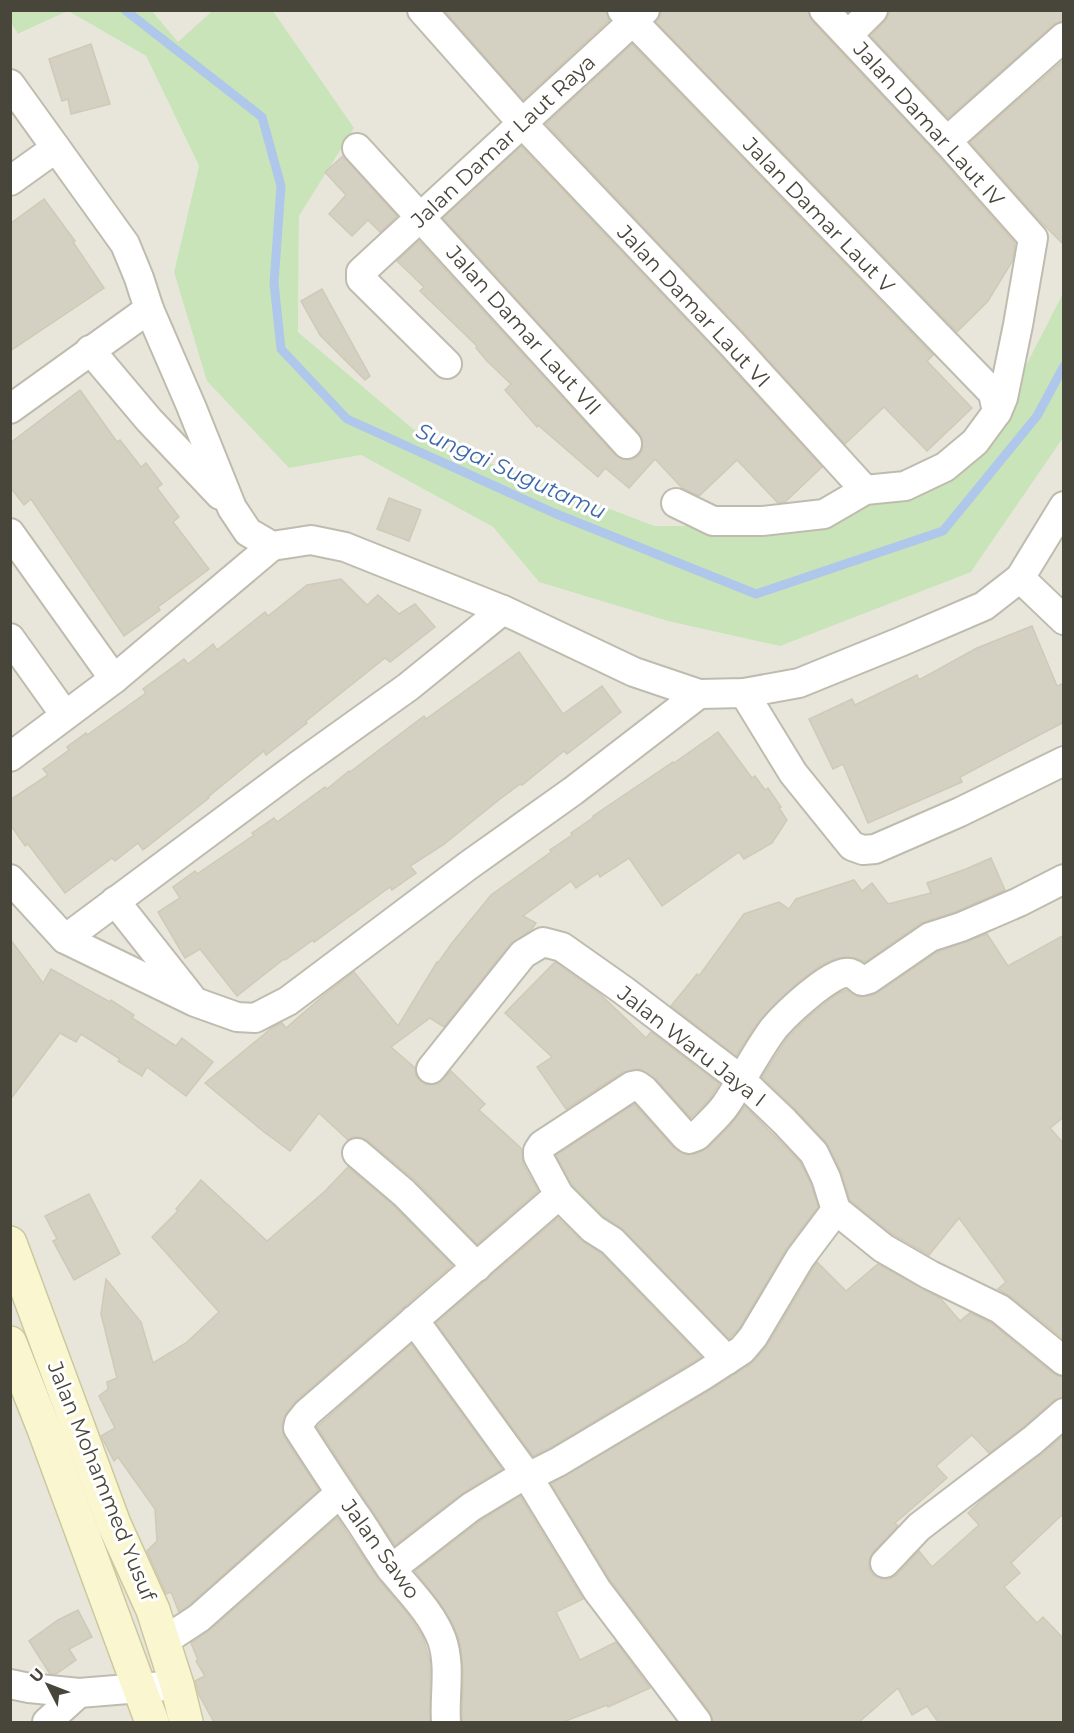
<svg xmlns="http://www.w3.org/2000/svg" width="1074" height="1733" viewBox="0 0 1074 1733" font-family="Montserrat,sans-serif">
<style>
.residential{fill:#e8e6da}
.green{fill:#c9e4b9}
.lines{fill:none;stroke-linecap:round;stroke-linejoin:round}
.stream{stroke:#afc7ea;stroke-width:9}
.building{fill:#d5d1c2;stroke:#cfcab6;stroke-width:1.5}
.street-casing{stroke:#bfbcaf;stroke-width:32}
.secondary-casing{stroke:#ccc89e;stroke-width:36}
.street{stroke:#fff;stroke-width:28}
.secondary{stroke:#faf7d0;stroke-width:33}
.labels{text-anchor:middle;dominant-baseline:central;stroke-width:6;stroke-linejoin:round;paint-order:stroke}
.street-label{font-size:21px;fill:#48453a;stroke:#fff}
.water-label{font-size:22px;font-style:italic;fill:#3c68aa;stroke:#fff}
</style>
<rect width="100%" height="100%" fill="#f4f3ec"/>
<g class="residential">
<polygon points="68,11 146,56 199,166 174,272 289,468 361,455 493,527 539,582 971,572 1063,438 1063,1722 11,1722 10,23 19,34"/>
<polygon points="152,11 212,11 178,43"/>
<polygon points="273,11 1063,11 1063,293 998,420 914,484 786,526 655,526 424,438 298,332 299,216 353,128"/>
</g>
<g class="green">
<polygon points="10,11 11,10 68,11 18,34 11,23"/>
<polygon points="68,11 152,11 178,42 212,11 273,11 354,128 299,216 298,332 424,438 655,526 786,526 914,484 998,420 1063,293 1063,438 971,572 780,646 668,621 539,582 493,527 361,455 289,468 207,381 174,272 199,166 146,56"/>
</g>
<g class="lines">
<polyline class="stream" points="125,10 262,117 281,186 274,283 281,349 347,419 554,513 756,594 943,531 1037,416 1064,366"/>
</g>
<g class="building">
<polygon points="444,10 606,10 609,20 523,100"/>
<polygon points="661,10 808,10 812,21 935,152 1015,243 1013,260 988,301 957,332 656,22 661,15"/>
<polygon points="889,10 1064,10 1064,21 1053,25 948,118 871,36 885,21 889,15"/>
<polygon points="91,44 110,104 71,114 68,99 62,101 49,59"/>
<polygon points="632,44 933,355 927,361 972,408 927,451 884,407 845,444 744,333 546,124"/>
<polygon points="1064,60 1064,245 1037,218 970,142"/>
<polygon points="521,146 720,355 822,467 785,502 778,503 737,460 699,496 682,488 655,459 629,488 605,468 598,477 538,425 537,427 505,390 511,384 487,361 476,348 477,346 420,291 424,287 397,261 419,241 615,455 621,459 630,460 639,456 642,450 643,441 639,433 443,218"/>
<polygon points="343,156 397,216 380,232 368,220 352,236 329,214 346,195 325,172"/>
<polygon points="44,199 75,241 73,242 104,288 10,351 10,224"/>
<polygon points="322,289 370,376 365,380 320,335 301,301"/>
<polygon points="80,390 117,442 120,440 141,467 146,463 162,484 157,488 179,517 173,522 209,569 158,607 160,610 124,636 31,499 24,505 10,487 10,443"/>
<polygon points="389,498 421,510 409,541 377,529"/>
<polygon points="341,579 367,605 378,595 399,614 415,604 435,627 390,662 385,658 306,721 307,723 266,755 264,751 208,797 209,798 143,850 138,843 115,861 112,858 65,893 28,844 25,846 10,824 10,800 48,775 43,769 69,750 67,747 86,733 87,735 146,693 143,689 184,659 188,664 213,644 217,650 265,612 268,616 307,585"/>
<polygon points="1032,626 1057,686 1064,683 1064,722 960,777 962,782 868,823 843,764 833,769 809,719 852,699 855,705 917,675 919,680 977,648"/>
<polygon points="519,652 563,714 602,686 621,712 567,754 564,751 522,785 520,784 500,799 443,845 410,866 416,873 392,890 390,887 314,942 313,940 285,960 284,959 237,996 200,949 185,958 158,912 180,898 173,887 195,871 197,874 254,835 252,833 274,818 277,822 325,787 327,789 349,771 350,772 424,716 426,719"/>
<polygon points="718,732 752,778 755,776 765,790 768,788 781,807 779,808 787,820 772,843 744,859 739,852 662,906 629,858 600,877 598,873 576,888 571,881 523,916 536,923 532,929 510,944 444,1027 430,1018 391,1047 415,1068 416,1076 420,1081 428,1085 438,1084 451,1071 485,1104 479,1110 522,1149 523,1164 538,1191 477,1244 416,1181 367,1140 359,1137 352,1137 348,1140 319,1113 290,1151 264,1132 205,1083 273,1027 282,1023 286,1028 323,996 354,972 398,1026 437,962 438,963 452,943 491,895 551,852 550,850 572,835 571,833 594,817 593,816 673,762 674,763"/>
<polygon points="991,858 1005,890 955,912 921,923 865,962 856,958 845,957 834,959 820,966 797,983 768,1011 754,1028 736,1056 671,1006 697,974 699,976 744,914 779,902 789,909 796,899 854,880 862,891 872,883 888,904 931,893 927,883 966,869"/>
<polygon points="987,934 1008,966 1064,935 1064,1117 1050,1128 1064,1144 1064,1339 1010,1296 998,1289 1006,1282 959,1218 929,1255 892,1234 850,1200 841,1171 826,1142 796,1110 762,1077 787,1038 808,1017 837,994 847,990 859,997 874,995 937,952"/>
<polygon points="10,939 43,983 51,969 110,1002 111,1000 134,1015 132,1018 176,1046 182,1038 213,1062 186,1096 147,1067 142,1076 118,1061 120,1059 81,1034 76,1042 60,1033 10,1100"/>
<polygon points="555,962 600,994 646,1038 651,1032 719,1084 709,1100 691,1118 656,1079 640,1069 623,1072 566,1109 537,1067 552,1057 505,1013"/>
<polygon points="634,1104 673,1147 680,1152 687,1155 695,1154 709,1147 731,1125 745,1106 800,1162 811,1184 818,1207 786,1249 740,1327 729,1339 624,1230 603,1216 572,1185 556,1155"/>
<polygon points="348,1167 393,1205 452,1265 296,1401 286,1413 282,1425 284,1437 319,1490 189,1605 179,1612 171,1592 166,1594 147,1551 157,1541 155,1509 118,1457 114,1461 101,1436 115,1428 99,1396 108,1389 107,1382 117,1378 101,1314 106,1279 141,1322 153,1363 186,1343 219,1312 152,1237 178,1211 176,1209 201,1180 267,1241 324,1192"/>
<polygon points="89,1194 120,1254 74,1280 53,1241 57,1239 45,1216"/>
<polygon points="558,1218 582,1241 602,1254 701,1357 550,1448 533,1456 436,1323"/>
<polygon points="817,1262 846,1291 878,1264 941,1299 960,1321 970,1313 991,1323 1054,1374 1064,1377 1064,1397 1053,1401 1023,1427 989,1453 972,1435 936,1466 947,1478 895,1523 898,1526 873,1552 869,1560 869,1568 873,1575 882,1579 890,1579 897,1575 919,1551 932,1567 979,1525 968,1513 985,1497 1043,1453 1064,1435 1064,1513 1011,1563 1020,1573 1004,1587 1037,1623 1043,1617 1064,1639 1064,1722 938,1722 927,1706 912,1715 898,1688 859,1722 713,1722 710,1712 611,1581 551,1484 710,1390 751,1364 767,1346"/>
<polygon points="411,1344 502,1469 461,1494 395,1545 317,1427"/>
<polygon points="520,1496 583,1599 556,1612 580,1660 616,1642 650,1688 608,1707 607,1705 563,1722 462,1722 463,1670 461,1648 458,1636 452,1622 440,1603 415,1571 480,1521"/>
<polygon points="337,1518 378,1579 407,1613 423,1637 430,1662 430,1722 214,1722 199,1695 195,1681 205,1676 196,1661 198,1660 191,1643 210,1630"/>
<polygon points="78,1610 92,1637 69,1649 76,1660 56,1674 50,1674 29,1641 58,1620"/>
</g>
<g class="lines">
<defs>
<g id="street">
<polyline points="422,10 522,123 732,344 865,490"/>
<polyline points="622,10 993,393 997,412"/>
<polyline points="848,35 873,10"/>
<polyline points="10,84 125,244 139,278 149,309 191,406 232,508 248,532 272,546 311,540 345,547 503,610 634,672 699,694 744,693 799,683 900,642 984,606 1020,578 1064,506"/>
<polyline points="947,141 1064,37"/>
<polyline points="357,148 627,444"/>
<polyline points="10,181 56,148"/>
<polyline points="90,350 149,420 220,495"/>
<polyline points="447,364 361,279 361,272 645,10"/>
<polyline points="10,409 149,309"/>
<polyline points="676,503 713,521 762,521 824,514 865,490 905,486 945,467 975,442 997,412 1003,398 1018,325 1033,238 947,141 824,10"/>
<polyline points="10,533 114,679"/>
<polyline points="1020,578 1064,620"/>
<polyline points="10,638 65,715"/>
<polyline points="744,693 793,773 852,846 863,850 875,849 960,812 1064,761"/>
<polyline points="10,757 114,679 272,546"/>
<polyline points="10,879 65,939 195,1002 237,1017 255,1018 288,1001 469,865 573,791 699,694"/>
<polyline points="115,901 190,996"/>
<polyline points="65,939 299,765 408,687 503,610"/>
<polyline points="431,1069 523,954 543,942 562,947 623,990 740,1079 784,1121 814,1153 826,1178 836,1210 883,1248 930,1275 1000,1309 1064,1361"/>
<polyline points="357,1153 404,1193 477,1267"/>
<polyline points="414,1320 528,1477 597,1590 697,1722"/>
<path d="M727 1360 612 1241 593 1229 559 1195 538 1156V1151L542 1145 632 1086 637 1085 644 1090 685 1136 689 1139 697 1136C706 1126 717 1117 725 1106 742 1081 756 1052 774 1028 786 1014 828 974 846 973 852 972 857 977 862 981L869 979 930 937 961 927 1019 902 1064 879"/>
<polyline points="885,1563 919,1527 1033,1440 1064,1413"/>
<polyline points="391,1569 471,1507 519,1478 528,1477 558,1462 702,1376 742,1350 753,1337 800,1258 836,1210"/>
<polyline points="164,1641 199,1618 340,1493"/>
<polyline points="10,1684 29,1688 79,1693 177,1685"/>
<polyline points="47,1722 79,1693"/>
<path d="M446 1722C444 1696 451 1666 442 1640 432 1613 410 1592 392 1570 380 1554 370 1536 359 1520 338 1490 318 1459 298 1428L299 1423 307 1413 559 1195"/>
</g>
<g id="secondary">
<polyline points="10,1243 114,1524 153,1610 177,1685 186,1722"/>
<polyline points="10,1343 44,1429 152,1722"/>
</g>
</defs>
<use href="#street" class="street-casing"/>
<use href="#secondary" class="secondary-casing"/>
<use href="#street" class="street"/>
<use href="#secondary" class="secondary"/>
</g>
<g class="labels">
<g class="street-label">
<text transform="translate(929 124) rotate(48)">Jalan Damar Laut IV</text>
<text transform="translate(503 141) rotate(-43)">Jalan Damar Laut Raya</text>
<text transform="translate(819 215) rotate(46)">Jalan Damar Laut V</text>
<text transform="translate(694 306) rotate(47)">Jalan Damar Laut VI</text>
<text transform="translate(524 330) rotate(48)">Jalan Damar Laut VII</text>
<text transform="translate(692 1046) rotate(38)">Jalan Waru Jaya I</text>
<text transform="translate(102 1481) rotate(68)">Jalan Mohammed Yusuf</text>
<text transform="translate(381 1549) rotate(54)">Jalan Sawo</text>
</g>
<g class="water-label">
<text transform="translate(511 471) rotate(24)">Sungai Sugutamu</text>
</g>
</g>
<rect width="1074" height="1733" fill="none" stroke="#48453a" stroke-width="24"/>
<g transform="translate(48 1685) rotate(312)" stroke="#ffffff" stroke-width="4.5" paint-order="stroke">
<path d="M0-4.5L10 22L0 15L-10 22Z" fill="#48453a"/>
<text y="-9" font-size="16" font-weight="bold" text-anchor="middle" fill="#48453a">U</text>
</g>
</svg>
